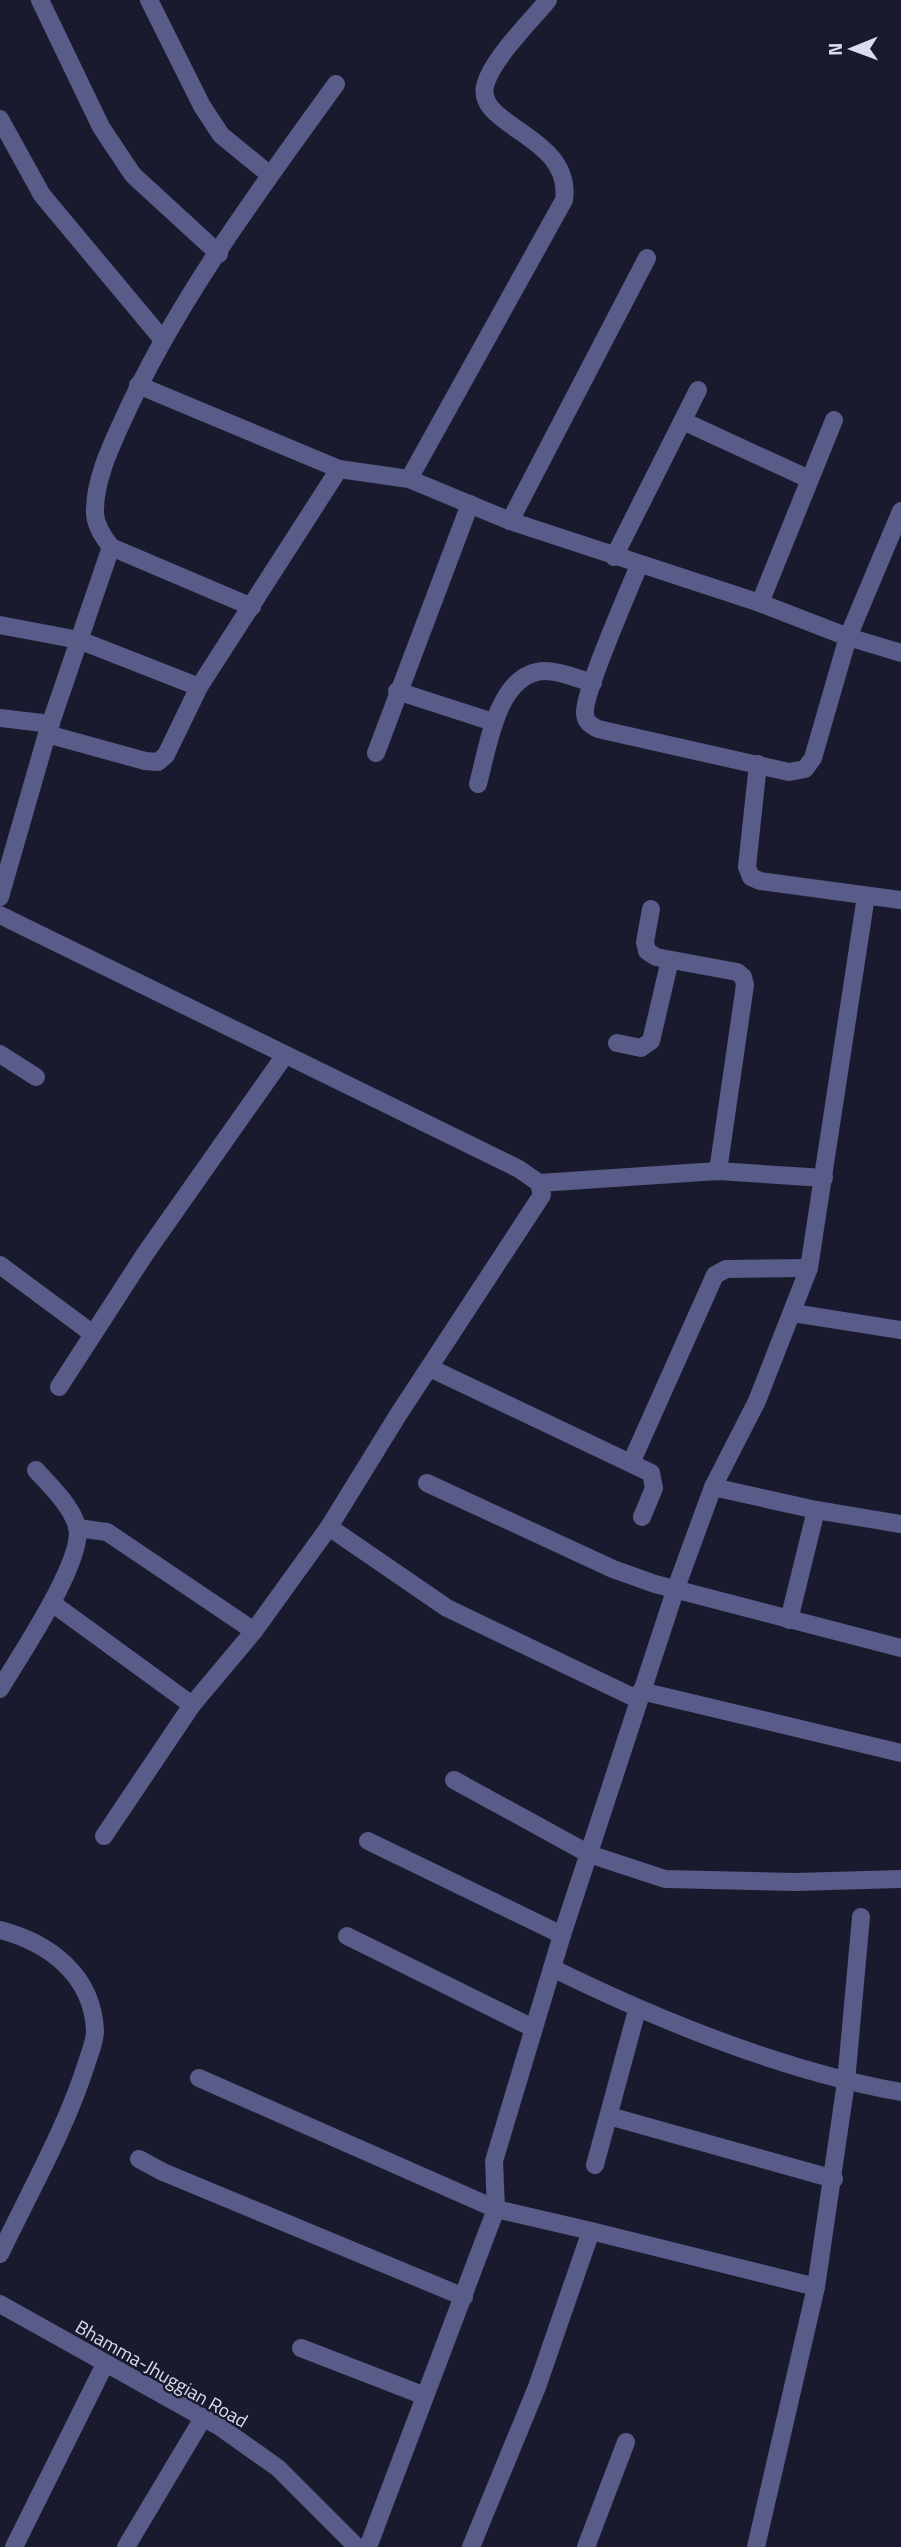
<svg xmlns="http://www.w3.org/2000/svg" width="901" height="2547" viewBox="0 0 901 2547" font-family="'Titillium Web',sans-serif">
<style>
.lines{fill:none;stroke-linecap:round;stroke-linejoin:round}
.street{stroke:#595b88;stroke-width:18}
.labels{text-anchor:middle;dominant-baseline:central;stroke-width:5;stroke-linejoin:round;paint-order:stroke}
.street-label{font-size:19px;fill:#dbddeb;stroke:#1a1a2f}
</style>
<rect width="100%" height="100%" fill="#1a1a2f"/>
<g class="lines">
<g class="street">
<polyline points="40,0 101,127 133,175 219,254"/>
<polyline points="149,0 202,106 221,135 270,175"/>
<polyline points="0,119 42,195 163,340"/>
<polyline points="138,385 339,469 409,479 510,521 760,603 848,637 901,653"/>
<polyline points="683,421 809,479"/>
<path d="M409 479 564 200C573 136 476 127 485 86 491 60 531 21 548 0"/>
<polyline points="510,521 647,258"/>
<polyline points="614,557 698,390"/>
<path d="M639 565C629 590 583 694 585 713 585 722 591 725 598 729L789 772 805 769 813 758 848 637 901 511"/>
<polyline points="760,603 834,420"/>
<path d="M252 607 111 547C104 538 96 527 95 514 94 483 109 450 122 422 176 301 259 191 336 84"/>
<polyline points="0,625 79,640 199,687"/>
<polyline points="397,691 493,722"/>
<polyline points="0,718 51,724"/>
<polyline points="47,734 145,761 158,762 166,755 199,687 339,469"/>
<polyline points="376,753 470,504"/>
<polyline points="758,764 747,867 751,877 760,881 901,900"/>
<path d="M478 784C488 748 497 672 545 671 561 671 578 679 593 683"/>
<polyline points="0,897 47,734 111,547"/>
<polyline points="651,909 645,942 647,951 656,957 737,972 743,977 745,985 718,1171"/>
<polyline points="0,915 519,1169 539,1183 542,1195 398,1415 329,1527 254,1631 192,1705 104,1836"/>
<polyline points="617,1043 641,1048 651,1041 670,960"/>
<polyline points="0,1054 36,1077"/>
<polyline points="539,1183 718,1171 824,1178"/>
<polyline points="0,1265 93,1334"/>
<polyline points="793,1313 901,1330"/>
<polyline points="430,1368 651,1473 654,1488 642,1517"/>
<polyline points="59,1387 145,1254 285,1055"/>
<polyline points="631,1463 715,1275 726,1269 809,1268"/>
<polyline points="427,1483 613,1569 655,1584 901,1648"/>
<polyline points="713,1487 816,1510 901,1524"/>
<polyline points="329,1527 447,1608 637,1699"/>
<polyline points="77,1528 107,1532 254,1631"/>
<polyline points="52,1603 192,1705"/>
<polyline points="789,1620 816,1510"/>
<path d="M0 1689C18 1658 86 1559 77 1526 70 1504 51 1487 36 1470"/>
<polyline points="641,1691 901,1753"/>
<polyline points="454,1780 589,1854 665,1879 795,1882 901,1879"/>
<polyline points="368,1841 562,1935"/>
<path d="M0 1930C50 1943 93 1976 95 2031 95 2041 90 2053 87 2062 66 2129 30 2191 0 2254"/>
<polyline points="347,1936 533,2028"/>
<path d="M552 1968C658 2020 784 2071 901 2092"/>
<polyline points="199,2078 496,2209 591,2231 537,2387 471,2547"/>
<polyline points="609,2116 834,2179"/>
<polyline points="139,2159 163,2172 464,2297"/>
<polyline points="595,2165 637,2010"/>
<polyline points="591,2231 816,2287"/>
<polyline points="0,2304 220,2427 278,2468 357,2547"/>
<polyline points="301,2348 425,2396"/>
<polyline points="14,2547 105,2364"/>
<polyline points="126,2547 203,2418"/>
<polyline points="368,2547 496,2209 494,2161 562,1935 676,1588 713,1487 757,1401 809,1268 866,896"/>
<polyline points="586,2547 626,2442"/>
<polyline points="756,2547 816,2287 846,2082 861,1917"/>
</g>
</g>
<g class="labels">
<g class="street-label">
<text transform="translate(162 2373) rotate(30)">Bhamma-Jhuggian Road</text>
</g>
</g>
<g transform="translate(852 49) rotate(269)" stroke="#1a1a2f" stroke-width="5" paint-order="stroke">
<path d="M0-5L12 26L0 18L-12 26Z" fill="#dbddeb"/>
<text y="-10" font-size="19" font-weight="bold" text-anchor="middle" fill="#dbddeb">N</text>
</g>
</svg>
